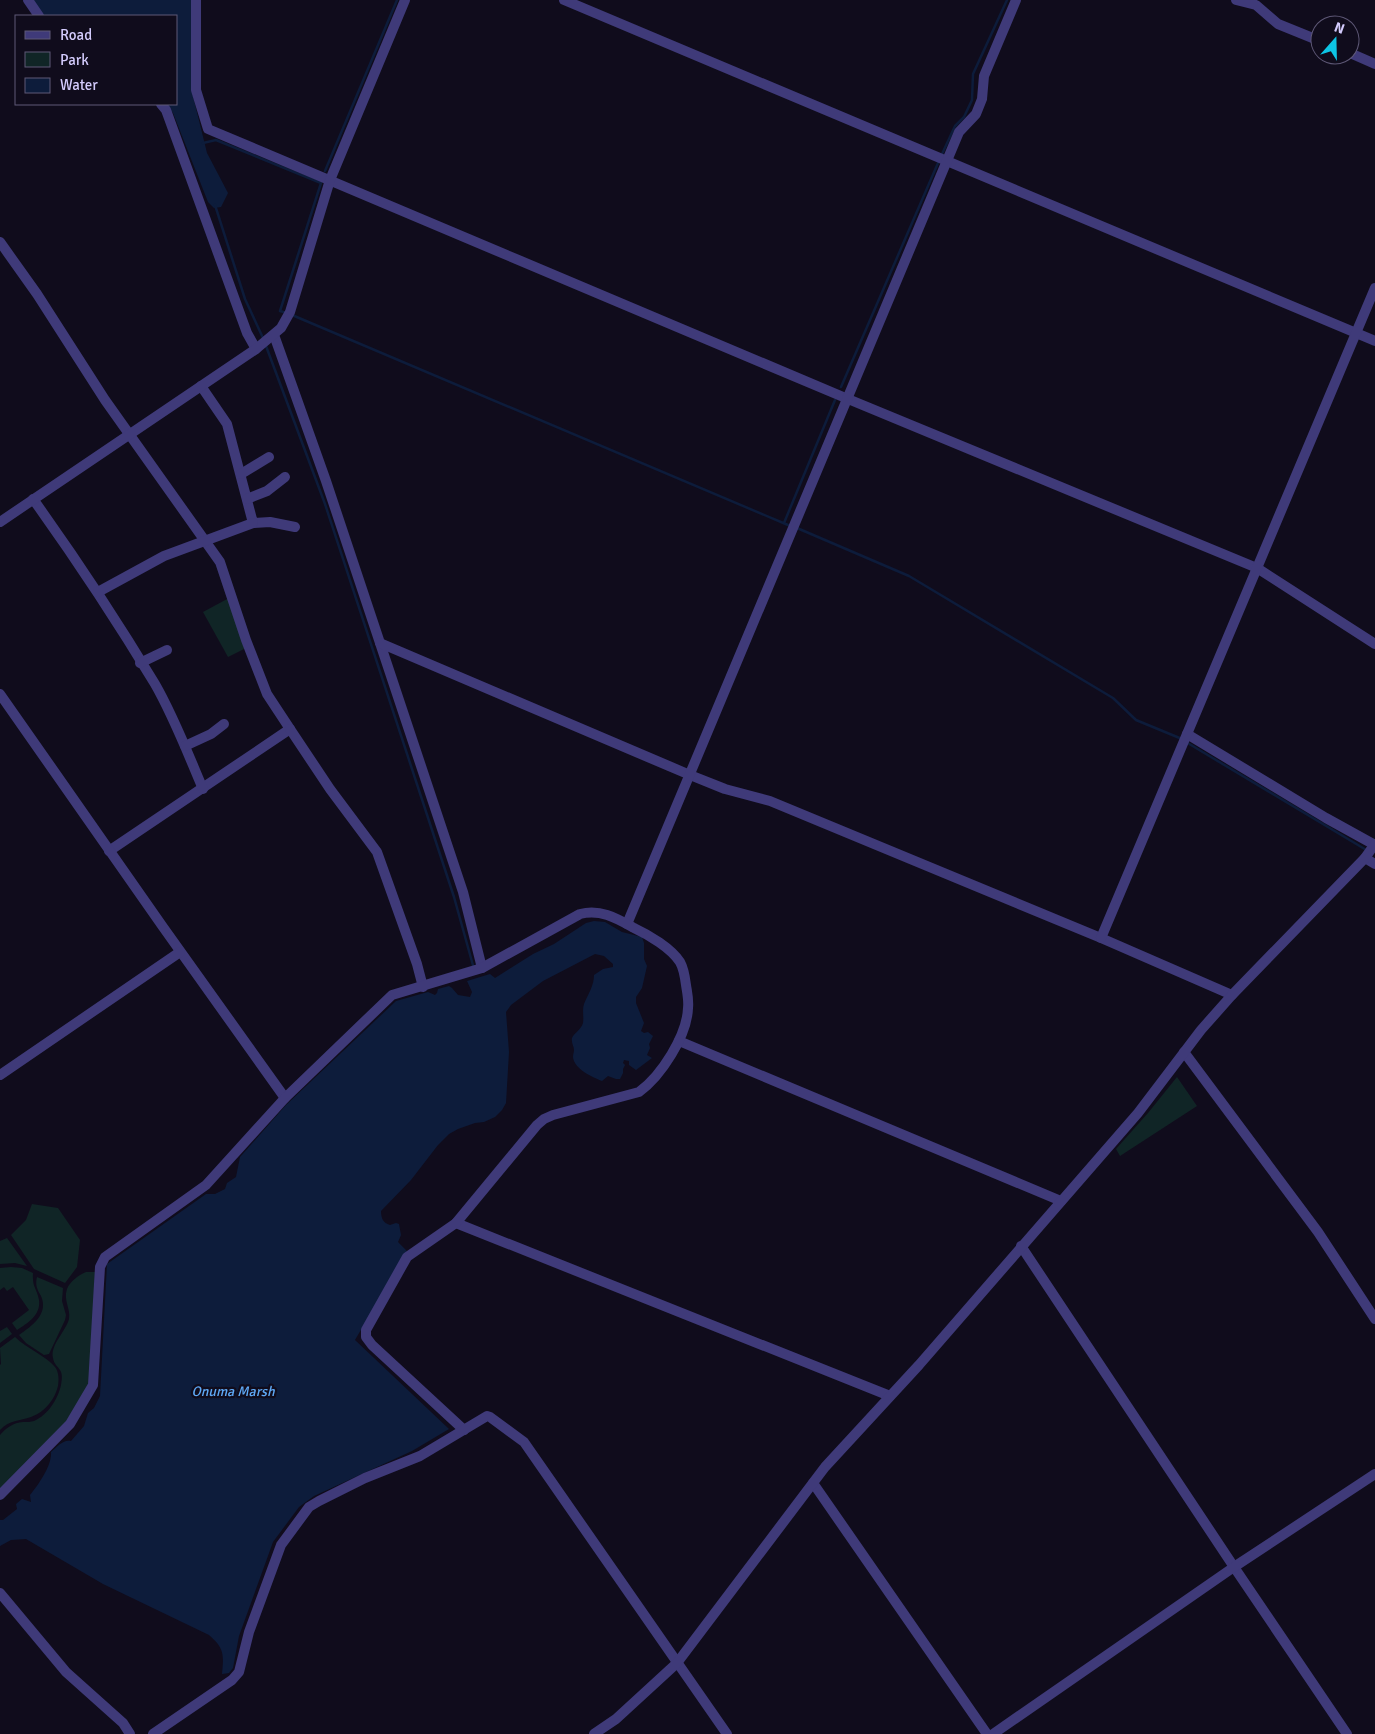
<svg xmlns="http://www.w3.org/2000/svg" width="1375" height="1734" viewBox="0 0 1375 1734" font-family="Signika,sans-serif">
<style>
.green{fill:#102526}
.water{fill:#0d1c3b}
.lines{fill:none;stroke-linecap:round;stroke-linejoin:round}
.stream{stroke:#0d1c3b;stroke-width:2.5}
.minor{stroke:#3f3a79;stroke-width:10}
.labels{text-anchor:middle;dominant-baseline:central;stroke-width:4.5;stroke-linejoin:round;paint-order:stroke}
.water-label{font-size:14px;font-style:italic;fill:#5fa9f6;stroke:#100c1c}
</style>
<rect width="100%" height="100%" fill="#100c1c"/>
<g class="green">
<polygon points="229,598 246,648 228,657 203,612"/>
<polygon points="1177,1077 1197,1106 1120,1156 1116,1149 1148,1113"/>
<polygon points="32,1204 58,1208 80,1240 77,1267 65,1283 34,1269 11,1235 26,1220"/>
<polygon points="7,1238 27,1266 15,1263 0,1264 0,1241"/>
<path d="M11 1267 22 1268 33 1273C32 1288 37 1288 39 1300 41 1315 28 1323 17 1330L12 1323 29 1310 13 1287 7 1291 4 1287 0 1290V1268Z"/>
<path d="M86 1272H95L91 1380 68 1423 0 1491V1435C7 1427 13 1423 23 1422 27 1422 31 1422 34 1421 48 1415 58 1399 61 1385 65 1366 55 1370 53 1358 50 1345 66 1331 69 1319 71 1309 63 1300 67 1289 70 1281 79 1275 86 1272Z"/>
<path d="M37 1277 63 1288 62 1301 66 1315 65 1320 49 1354 44 1355 26 1343 19 1335C32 1326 49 1314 41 1296 37 1289 35 1285 37 1277Z"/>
<polygon points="7,1327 12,1334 0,1343 0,1331"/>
<path d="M15 1337C27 1349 45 1355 55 1367 59 1372 59 1380 58 1386 55 1399 45 1412 31 1417 20 1421 9 1420 0 1430V1365L1 1364 0 1348Z"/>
</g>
<g class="water">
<polygon points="32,0 191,0 191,88 207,153 228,193 221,207 214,208 208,202 173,113 165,104 176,104 176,16 43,16"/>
<path d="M594 921 605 922 622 932 642 937 644 943V959L647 966 642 988 636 997V1003L644 1023 641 1031 644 1033 648 1032 653 1036 649 1044 650 1048 647 1055 652 1058 636 1070 629 1065V1061L624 1060 623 1063 625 1065 623 1069V1073L620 1079H616L608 1076 602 1081C592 1077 574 1069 573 1057 573 1054 574 1052 574 1050 574 1046 571 1043 572 1038 574 1033 581 1030 583 1023 584 1016 582 1010 584 1004 588 994 594 986 594 975L603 969 613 967V964L604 956 595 954 543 981 511 1005 506 1012 509 1052 506 1103 502 1110 495 1117 484 1122 475 1123 458 1129 449 1134 438 1145 411 1180 381 1211C381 1218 383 1223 390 1225L396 1223 399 1224 401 1235 398 1242 407 1251 355 1340 449 1429 412 1451 314 1496 299 1507 273 1542 239 1636 233 1668 229 1673 222 1674C224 1654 224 1648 209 1635L103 1584 26 1539 11 1540 0 1546V1520H3L17 1509 16 1504 22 1499 31 1502 30 1495C38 1485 52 1466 51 1452 57 1447 63 1439 71 1441L84 1426 88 1413 94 1408 100 1396 107 1264 206 1194H215L225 1189 227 1183 236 1177 240 1157 286 1105 396 1001 428 992 435 995 437 993 438 989 449 986 452 988 458 995 470 997 472 992 467 981 490 974 495 978 533 954 554 944 586 923Z"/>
</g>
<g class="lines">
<g class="stream">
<polyline points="203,143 216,140 321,183 280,311 287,313"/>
<polyline points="942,154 955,126 964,117 972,100 973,74 1007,0"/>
<polyline points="325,171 397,0"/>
<polyline points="215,205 245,299 263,338"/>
<polyline points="292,315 788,525"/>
<polyline points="266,346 325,504 454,897 474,969"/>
<polyline points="841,387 938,163"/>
<polyline points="784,523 835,400"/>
<polyline points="797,528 909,576 1113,698 1136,720 1182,739"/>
<polyline points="1186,742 1368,851"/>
</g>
<g class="minor">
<polyline points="28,0 39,16"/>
<polyline points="196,0 196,90 208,129 848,399 1257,568 1375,644"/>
<polyline points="564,0 1375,341"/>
<polyline points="1236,0 1256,5 1278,24 1320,41"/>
<polyline points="1350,53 1375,64"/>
<polyline points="161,104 166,110 247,333 256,349"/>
<polyline points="0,242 37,294 105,400 220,562 246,640 267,694 290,729 109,851"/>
<polyline points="274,335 326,481 463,892 482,968"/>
<polyline points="201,386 227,424 253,523 270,522 295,527"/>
<polyline points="241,474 269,457"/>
<path d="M33 499C76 559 117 621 155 684 174 717 188 754 203 789"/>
<polyline points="247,499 267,491 285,477"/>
<polyline points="0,522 256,349 281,328 290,312 330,180 405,0"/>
<polyline points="98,592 164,556 253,523"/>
<polyline points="380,643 690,775 725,789 770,801 1101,938 1232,995"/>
<polyline points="140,663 167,650"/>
<polyline points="0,694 163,927 285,1098"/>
<polyline points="290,729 330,789 377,852 417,964 423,987"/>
<polyline points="1187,734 1326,818 1375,845"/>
<polyline points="185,746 211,734 224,724"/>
<polyline points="1365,858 1375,864"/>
<polyline points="627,924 959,132 976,114 982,99 984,76 1016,0"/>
<polyline points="1101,938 1375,288"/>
<polyline points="679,1041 1061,1201"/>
<polyline points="1184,1052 1318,1232 1375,1319"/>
<polyline points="0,1075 180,952"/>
<polyline points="456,1223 890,1396"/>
<polyline points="1021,1246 1234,1567 1347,1734"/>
<polyline points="813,1483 987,1734"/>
<path d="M0 1495 70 1424 93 1385 100 1267 105 1257 206 1185 285 1098 392 995 482 968 580 914C601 909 616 918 634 928 649 935 671 948 680 962 684 969 685 977 686 985 687 992 689 1000 688 1008 687 1036 661 1076 639 1092L553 1115 544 1119 537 1125 456 1223 407 1257 366 1330V1337L372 1345 464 1430"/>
<polyline points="0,1593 66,1672 123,1723 130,1734"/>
<polyline points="153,1734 232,1680 239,1672 249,1632 281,1545 309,1507 319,1501 365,1478 420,1456 487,1416 490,1417 524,1442 727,1734"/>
<polyline points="594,1734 616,1719 677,1663 825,1467 919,1365 1138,1113 1201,1030 1232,995 1365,858 1375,844"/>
<polyline points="993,1734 1234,1567 1375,1474"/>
</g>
</g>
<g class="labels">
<g class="water-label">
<text x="233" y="1391">Onuma Marsh</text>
</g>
</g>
<rect x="15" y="15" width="162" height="90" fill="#100c1c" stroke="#5e5876"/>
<rect x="25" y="31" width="25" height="8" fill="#3f3a79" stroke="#5e5876"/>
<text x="60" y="40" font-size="15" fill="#d3cbfc">Road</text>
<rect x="25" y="52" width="25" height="15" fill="#102526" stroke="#5e5876"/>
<text x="60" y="65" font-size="15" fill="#d3cbfc">Park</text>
<rect x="25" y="78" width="25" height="15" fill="#0d1c3b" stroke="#5e5876"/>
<text x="60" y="90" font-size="15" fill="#d3cbfc">Water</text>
<g transform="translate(1335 40) rotate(20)"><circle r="24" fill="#100c1c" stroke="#5e5876"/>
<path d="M0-4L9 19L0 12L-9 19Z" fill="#0dc5e5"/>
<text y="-8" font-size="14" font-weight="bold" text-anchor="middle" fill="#d3cbfc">N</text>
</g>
</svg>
